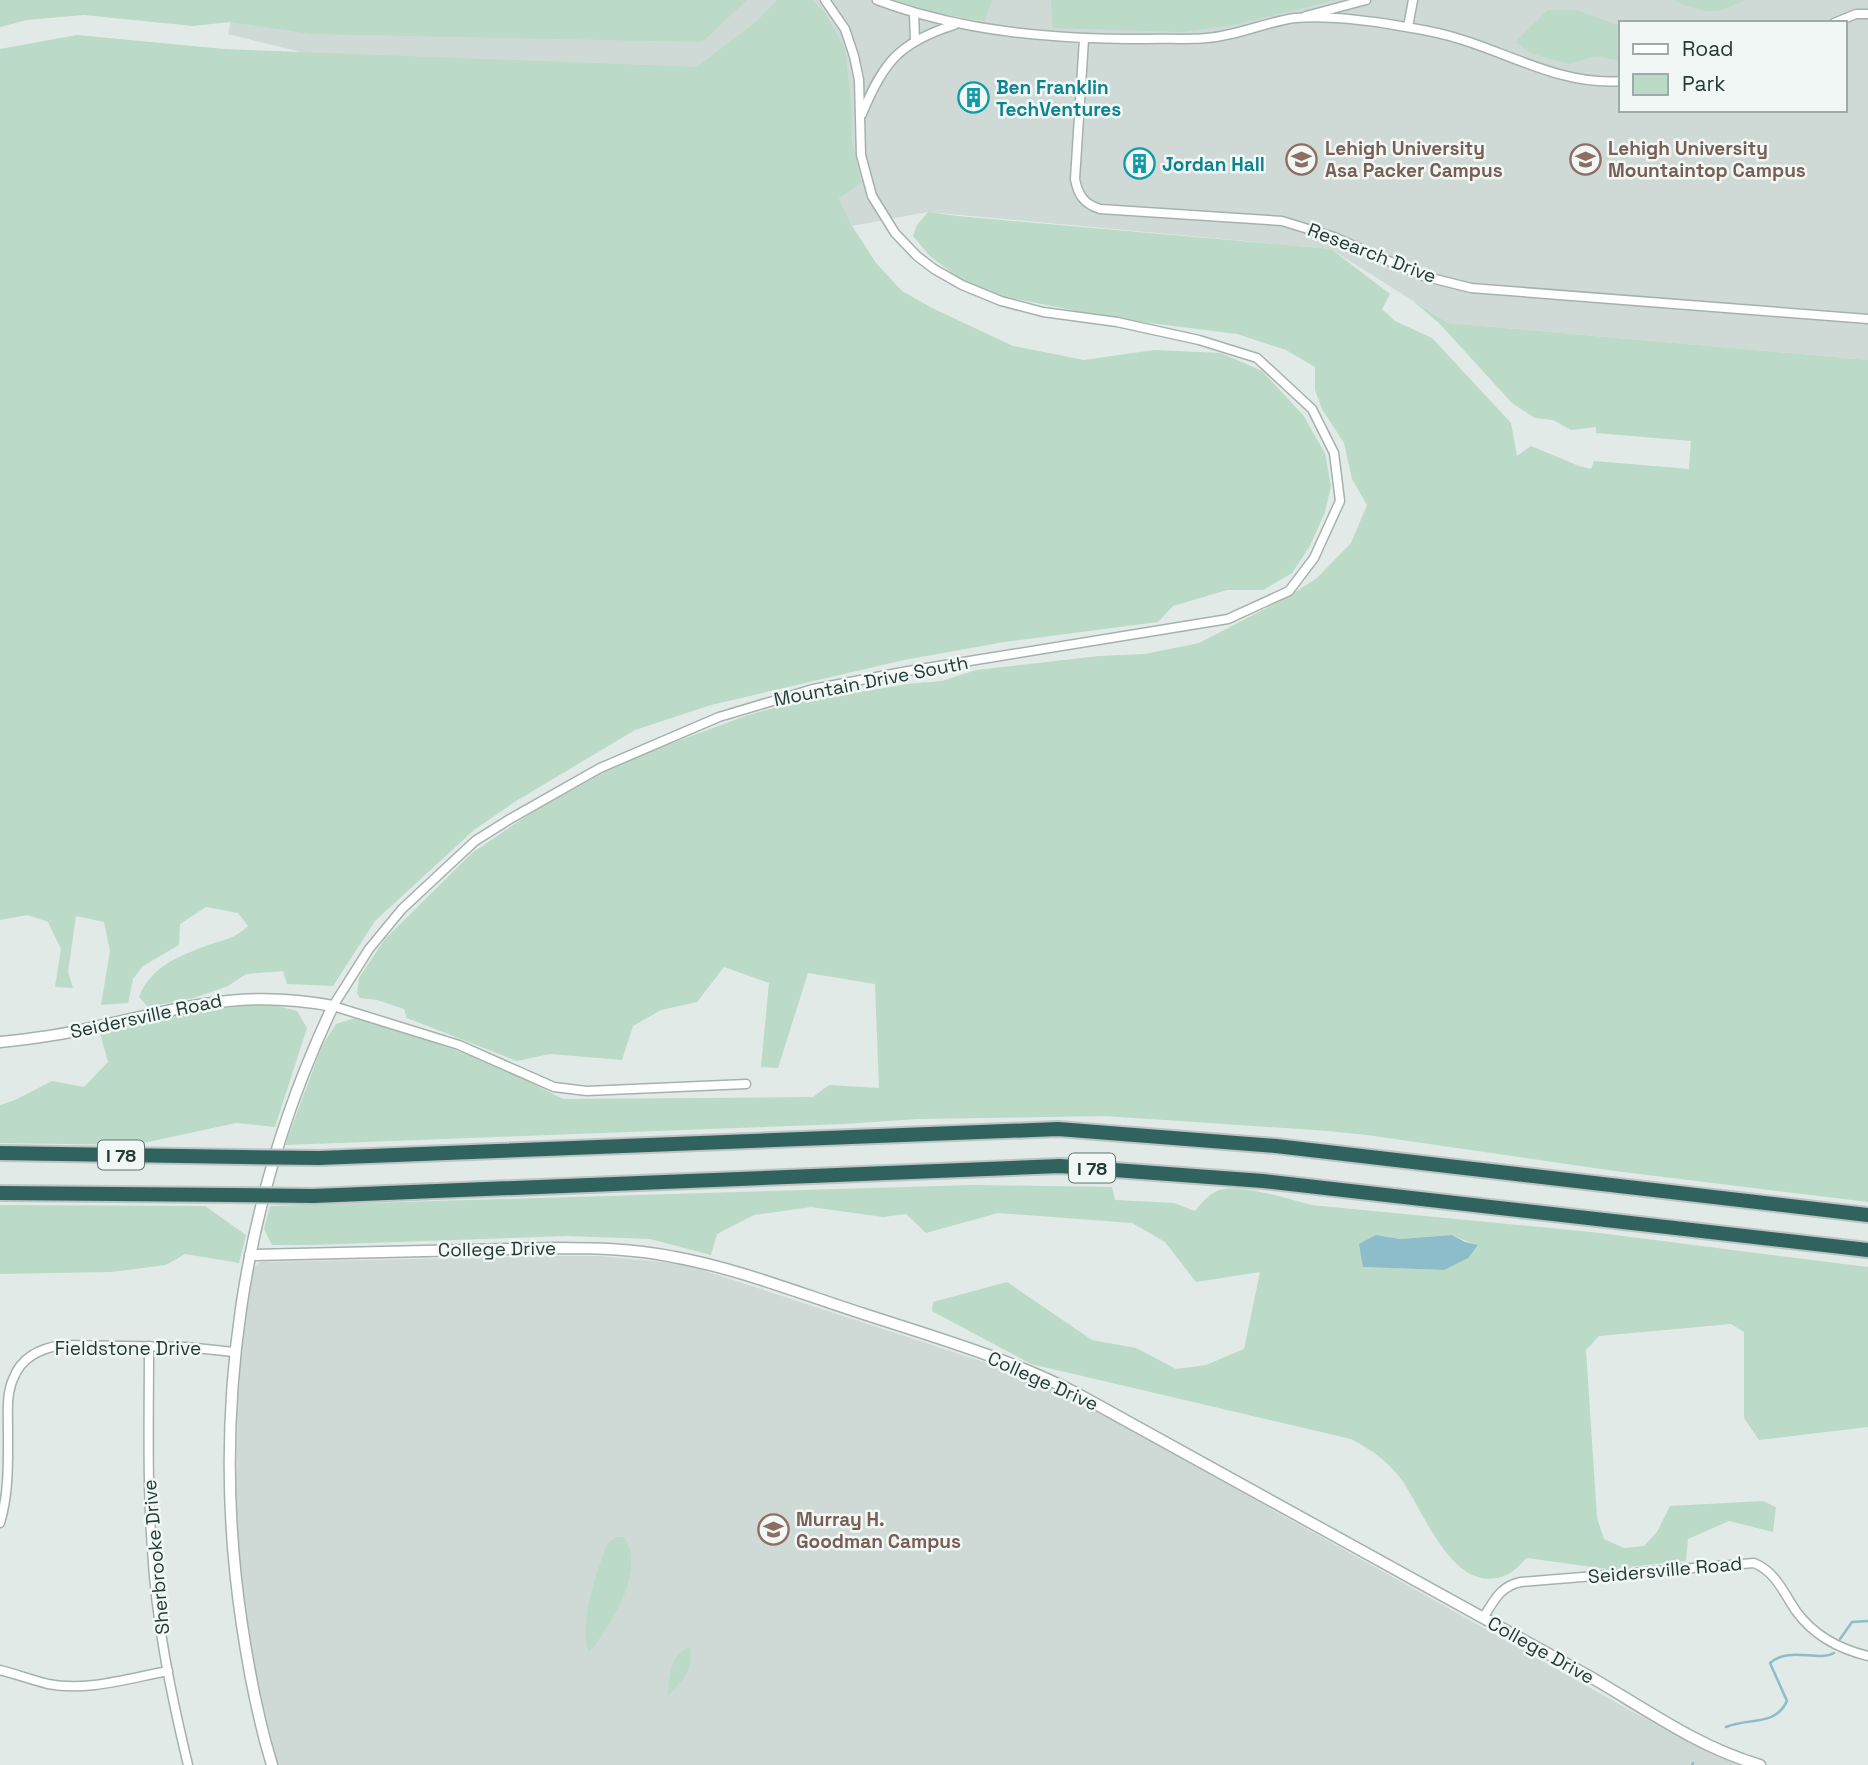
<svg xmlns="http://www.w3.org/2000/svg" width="1868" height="1765" viewBox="0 0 1868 1765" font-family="'Space Grotesk',sans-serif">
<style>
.built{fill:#cfdad6;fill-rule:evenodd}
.green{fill:#bbdac7;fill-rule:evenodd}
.water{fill:#8dbccb}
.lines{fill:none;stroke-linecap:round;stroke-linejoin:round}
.stream{stroke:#8dbccb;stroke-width:2.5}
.minor-casing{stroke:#a4b2ae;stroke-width:11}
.tertiary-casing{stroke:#a4b2ae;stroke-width:13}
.motorway-casing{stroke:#bdc4c3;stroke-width:18}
.minor{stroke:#fff;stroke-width:8}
.tertiary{stroke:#fff;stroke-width:10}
.motorway{stroke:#31635e;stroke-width:14}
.motorway-bridge-casing{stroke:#bdc4c3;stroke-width:18;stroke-linecap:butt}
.motorway-bridge{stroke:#31635e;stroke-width:14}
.labels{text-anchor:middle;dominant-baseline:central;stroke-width:5;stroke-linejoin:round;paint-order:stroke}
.shield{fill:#f1f7f5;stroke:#61736f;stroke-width:2}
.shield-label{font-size:18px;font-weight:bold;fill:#233a36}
.culture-label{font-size:19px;font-weight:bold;fill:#0d838f;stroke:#f1f7f5;text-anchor:start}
.education-label{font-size:19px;font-weight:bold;fill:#785e54;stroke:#f1f7f5;text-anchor:start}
.street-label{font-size:19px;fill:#233a36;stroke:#f1f7f5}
</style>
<rect width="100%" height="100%" fill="#e1eae7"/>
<g class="built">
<path d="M235 0H1868V360L1448 323 1331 249 928 212 852 226 832 183 228 34ZM1621 23H1845V110H1621Z"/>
<polygon points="554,1256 599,1256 684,1264 1012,1371 1070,1396 1678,1737 1737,1765 278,1765 255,1673 243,1593 236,1510 238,1380 246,1302 253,1268 260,1262"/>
</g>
<g class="green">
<polygon points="0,0 747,0 702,42 311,34 230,22 193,26 84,15 27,20 0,27"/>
<path d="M777 0H812L825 13 845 49 851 101 852 141 861 183 839 198 852 226 876 263 902 291 932 308 1013 346 1084 360 1154 350 1221 353 1262 371 1303 415 1325 453 1331 486 1325 512 1310 546 1292 573 1263 590H1227L1173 606 1158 622 1004 642 904 660 711 705 635 730 516 801 474 830 375 921 333 986 287 984 283 971 246 974 228 986 194 998 148 1007 139 997C152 965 178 957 208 945 224 940 236 938 248 926L238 913 206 907 180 924 179 945 143 966 133 979 128 1003 101 1005 110 951 104 922 76 916 68 972 73 988 55 987 61 949 48 922 28 915 0 920V49L77 35 224 49 697 67 758 20Z"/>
<polygon points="895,0 992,0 984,21 938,13"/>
<polygon points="1051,0 1336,0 1233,25 1183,32 1053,28"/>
<path d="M1676 0H1745C1714 16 1707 13 1676 2Z"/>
<polygon points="1548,10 1576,10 1621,26 1621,61 1595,56 1569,64 1530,53 1515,42"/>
<polygon points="928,212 957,216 1331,249 1390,294 1382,309 1395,321 1432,338 1511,423 1517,456 1531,446 1579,466 1591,469 1594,461 1689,469 1691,441 1596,433 1596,427 1571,430 1553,420 1535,418 1512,403 1439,323 1413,301 1448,323 1868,360 1868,1202 1615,1171 1367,1135 1328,1131 1105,1116 918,1119 844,1124 285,1145 322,1046 336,1024 355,1018 406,1033 492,1063 563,1099 813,1097 829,1085 879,1088 875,984 808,973 778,1068 761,1067 769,983 724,967 697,1002 661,1010 633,1026 622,1060 550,1054 517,1061 407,1018 404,1009 377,1000 360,998 357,993 359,978 385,939 472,853 531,813 610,769 656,749 748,715 798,702 908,684 942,681 976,670 1099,656 1145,654 1199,643 1286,598 1317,578 1351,543 1367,505 1352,479 1344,443 1322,409 1315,390 1315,367 1286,350 1237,334 1118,319 1000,296 961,280 930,256 913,236 917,225"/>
<polygon points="239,1003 274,1005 297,1011 307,1028 275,1127 236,1123 134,1145 0,1143 0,1105 15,1100 52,1081 84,1087 108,1062 100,1033 195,1009"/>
<path d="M973 1185 1112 1187 1115 1200 1174 1203 1195 1211C1203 1201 1212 1190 1225 1189 1246 1186 1290 1199 1311 1205L1591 1232 1868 1267V1427L1759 1440 1744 1418V1332L1731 1324 1599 1336 1586 1350 1597 1518 1604 1539 1624 1548 1644 1546 1657 1532 1670 1506 1763 1501 1776 1507 1773 1532 1729 1521 1688 1539 1686 1561 1607 1569 1527 1558C1520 1564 1514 1572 1506 1575 1454 1598 1424 1511 1401 1479 1388 1461 1370 1449 1351 1439L1031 1364 932 1311 933 1302 1007 1282 1092 1340 1136 1348 1176 1369 1206 1365 1244 1349 1260 1272 1196 1282 1165 1242 1132 1223 998 1213 926 1233 906 1214 883 1217 811 1207 754 1215 717 1234 711 1255 650 1239 567 1236 311 1245H272L264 1229 270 1206ZM1376 1235 1400 1239 1452 1235 1478 1246 1444 1270 1363 1267Z"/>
<polygon points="0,1205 205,1206 246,1235 239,1263 185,1254 166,1265 111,1272 0,1274"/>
<path d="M615 1537H624C647 1571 610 1626 589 1653 578 1622 596 1575 607 1544Z"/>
<path d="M690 1647C694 1670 683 1680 668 1696 669 1678 670 1653 690 1647Z"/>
</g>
<polygon class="water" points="1376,1235 1400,1239 1452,1235 1465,1242 1478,1245 1468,1258 1444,1270 1363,1267 1359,1244"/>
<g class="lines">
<g class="stream">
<polyline points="1840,1639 1852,1622 1868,1621"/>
<path d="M1726 1727C1749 1717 1775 1727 1787 1701L1770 1663C1789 1646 1818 1662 1834 1653"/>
<polyline points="1692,1765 1693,1763"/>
</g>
<defs>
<g id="minor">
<path d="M877 0C963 32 1052 39 1143 39 1164 38 1186 40 1207 38 1237 36 1265 22 1295 18 1326 15 1375 21 1406 27 1425 30 1445 34 1463 40 1514 56 1566 86 1621 81"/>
<polyline points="914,14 915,40"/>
<polyline points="1306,16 1366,0"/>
<polyline points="1834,23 1856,14 1868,14"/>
<polyline points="1408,27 1413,0"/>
<path d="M1084 39 1075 179C1078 195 1084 204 1100 209L1282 221 1334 237 1423 276 1471 288 1868 319"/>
<path d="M862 114C883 62 900 42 954 25"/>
<polyline points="746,1084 587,1091 554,1087 459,1045 333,1006 369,949 402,909 475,841 510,819 600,768 719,717 813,689 908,671 1228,619 1289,591 1314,558 1340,501 1334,453 1312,409 1257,358 1199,340 1117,322 1043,312 1001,301 962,285 934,269 917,256 895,233 872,196 861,155 859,80 854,56 845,29 825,0"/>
<path d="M149 1346C149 1414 147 1482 152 1549 156 1622 171 1694 188 1765"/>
<path d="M0 1523C9 1493 8 1462 8 1431 8 1413 6 1393 14 1377 22 1357 42 1348 62 1345L186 1347 234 1352"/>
<path d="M1483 1618C1494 1601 1500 1586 1521 1582L1754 1563C1776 1572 1783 1592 1796 1611 1814 1636 1839 1649 1868 1656"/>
<path d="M0 1670C16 1674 32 1680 48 1684 86 1692 130 1678 168 1671"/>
</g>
<g id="tertiary">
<path d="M0 1042C30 1039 61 1035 90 1028 180 1009 239 988 333 1006 241 1199 210 1414 242 1625 249 1672 258 1719 272 1765"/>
<path d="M250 1255 557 1248C597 1248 635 1249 674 1257 740 1269 804 1295 867 1315 938 1338 1010 1359 1076 1393L1594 1679C1647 1710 1700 1748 1760 1765"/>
</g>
<g id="motorway">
<polyline points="0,1153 242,1157"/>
<polyline points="319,1158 1058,1129 1276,1146 1868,1215"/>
<polyline points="0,1193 230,1195"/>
<polyline points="313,1196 1060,1166 1263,1181 1868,1250"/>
</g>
</defs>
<use href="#minor" class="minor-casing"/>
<use href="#tertiary" class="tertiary-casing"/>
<use href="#motorway" class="motorway-casing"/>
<use href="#minor" class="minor"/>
<use href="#tertiary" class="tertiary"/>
<use href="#motorway" class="motorway"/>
<defs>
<g id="motorway-bridge">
<polyline points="242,1157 319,1158"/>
<polyline points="230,1195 313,1196"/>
</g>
</defs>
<use href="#motorway-bridge" class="motorway-bridge-casing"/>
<use href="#motorway-bridge" class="motorway-bridge"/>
</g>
<defs>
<symbol id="building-ring" viewBox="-11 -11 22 22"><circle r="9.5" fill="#f1f7f5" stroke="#0f9aa8" stroke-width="1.5"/><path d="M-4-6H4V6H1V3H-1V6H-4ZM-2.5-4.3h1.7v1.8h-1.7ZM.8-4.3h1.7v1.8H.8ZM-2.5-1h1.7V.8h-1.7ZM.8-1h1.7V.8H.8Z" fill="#0f9aa8"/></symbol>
<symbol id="university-ring" viewBox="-11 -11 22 22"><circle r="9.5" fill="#f1f7f5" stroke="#8d6e63" stroke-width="1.5"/><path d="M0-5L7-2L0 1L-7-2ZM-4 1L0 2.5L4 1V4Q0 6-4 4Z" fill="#8d6e63"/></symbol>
</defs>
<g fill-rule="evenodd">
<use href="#building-ring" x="956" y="80" width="35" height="35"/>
<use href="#university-ring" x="1284" y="142" width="35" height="35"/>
<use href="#university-ring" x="1568" y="142" width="35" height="35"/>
<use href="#building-ring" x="1122" y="146" width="35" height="35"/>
<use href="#university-ring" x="756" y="1512" width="35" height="35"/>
</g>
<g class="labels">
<g class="shield">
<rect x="98" y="1140.5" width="46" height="29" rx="5"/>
<rect x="1069" y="1153.5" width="46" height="29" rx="5"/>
</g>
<g class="shield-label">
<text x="121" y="1155">I 78</text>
<text x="1092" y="1168">I 78</text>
</g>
<g class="culture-label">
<text x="996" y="87">Ben Franklin<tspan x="996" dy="22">TechVentures</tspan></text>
<text x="1162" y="164">Jordan Hall</text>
</g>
<g class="education-label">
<text x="1325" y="148">Lehigh University<tspan x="1325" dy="22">Asa Packer Campus</tspan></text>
<text x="1608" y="148">Lehigh University<tspan x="1608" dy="22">Mountaintop Campus</tspan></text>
<text x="796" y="1519">Murray H.<tspan x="796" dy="22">Goodman Campus</tspan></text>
</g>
<g class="street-label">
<text transform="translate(1372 253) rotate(21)">Research Drive</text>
<text transform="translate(871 681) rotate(-11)">Mountain Drive South</text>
<text transform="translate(146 1016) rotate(-12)">Seidersville Road</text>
<text transform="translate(497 1249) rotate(-1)">College Drive</text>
<text x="128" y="1348">Fieldstone Drive</text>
<text transform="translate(1043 1381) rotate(24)">College Drive</text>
<text transform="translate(156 1557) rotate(-95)">Sherbrooke Drive</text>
<text transform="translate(1665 1570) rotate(-5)">Seidersville Road</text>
<text transform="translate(1541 1650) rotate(29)">College Drive</text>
</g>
</g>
<rect x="1619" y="21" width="228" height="91" fill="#f1f7f5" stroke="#9faba9" stroke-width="2"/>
<rect x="1633" y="44" width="35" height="10" fill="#ffffff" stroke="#9faba9" stroke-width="2"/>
<text x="1682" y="56" font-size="21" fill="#233a36">Road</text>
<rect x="1633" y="74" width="35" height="21" fill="#bbdac7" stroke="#9faba9" stroke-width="2"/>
<text x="1682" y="91" font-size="21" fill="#233a36">Park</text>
</svg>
